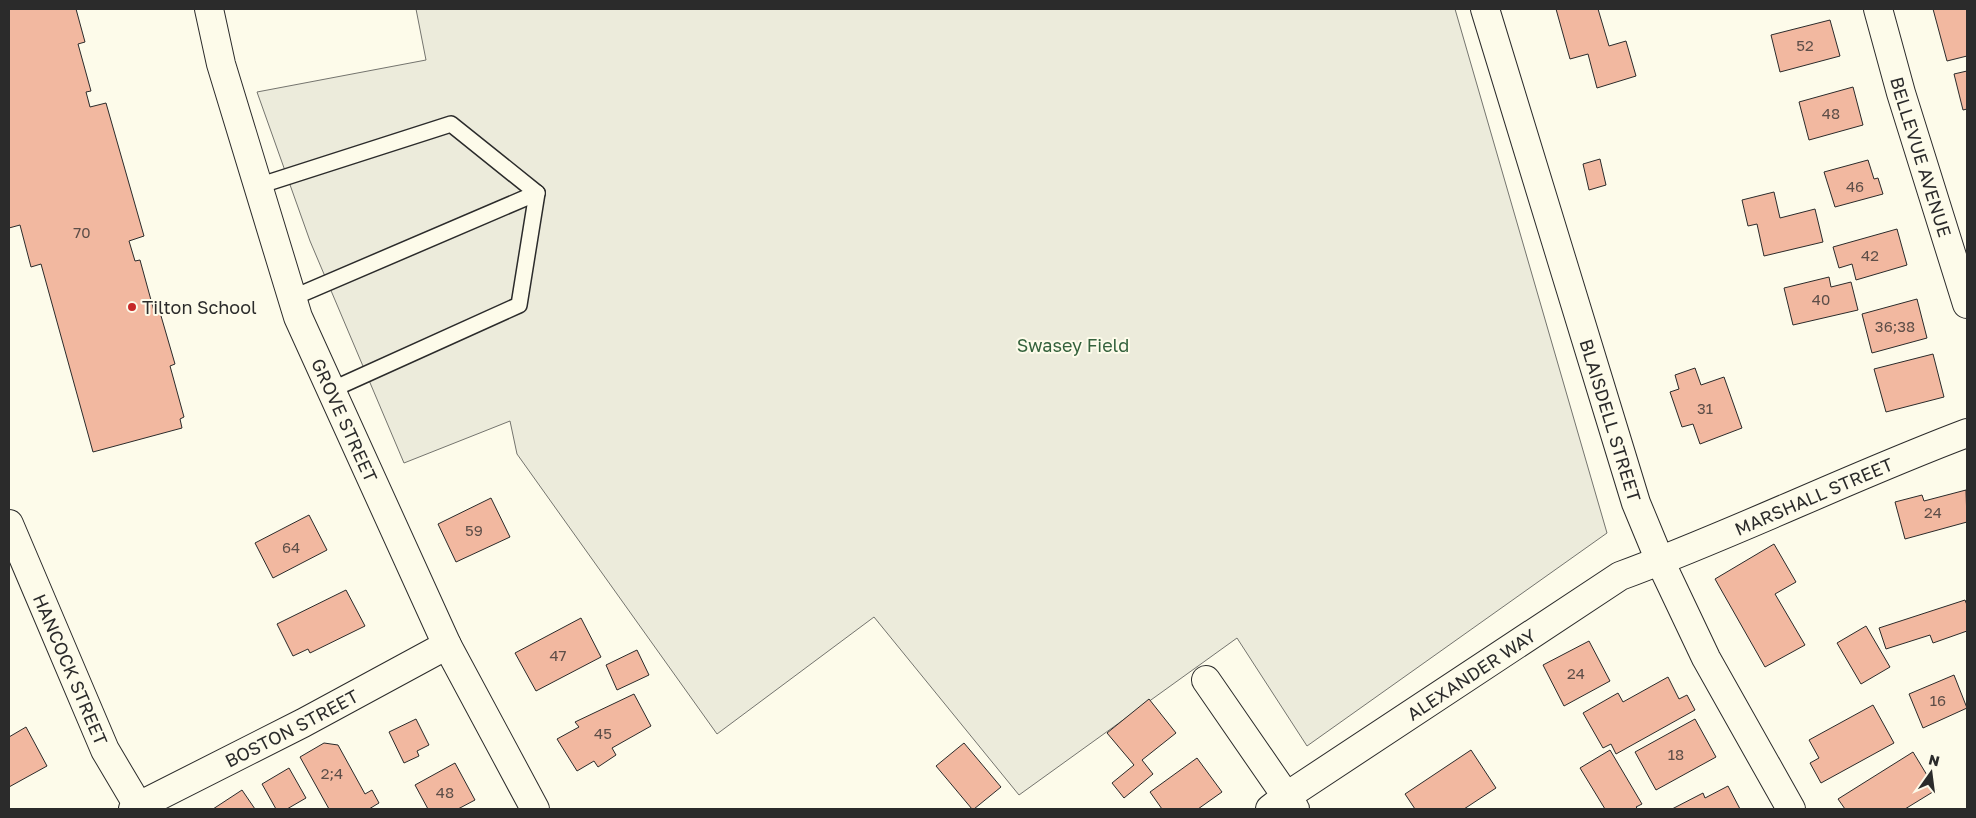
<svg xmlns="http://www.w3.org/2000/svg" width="1976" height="818" viewBox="0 0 1976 818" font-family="'Golos Text',sans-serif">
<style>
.green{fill:#ecebdb;stroke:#74746e}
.building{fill:#f2b8a0;stroke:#2b2b2b}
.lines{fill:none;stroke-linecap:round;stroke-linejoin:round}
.service-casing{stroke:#2b2b2b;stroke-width:18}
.minor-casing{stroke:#2b2b2b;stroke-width:30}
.tertiary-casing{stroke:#2b2b2b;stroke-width:30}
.service{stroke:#fdfbea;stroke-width:15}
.minor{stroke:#fdfbea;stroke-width:28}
.tertiary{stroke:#fdfbea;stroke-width:28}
.poi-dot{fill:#c62828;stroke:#fdfbea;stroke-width:2}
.labels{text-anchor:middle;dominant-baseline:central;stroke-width:4;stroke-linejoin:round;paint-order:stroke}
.number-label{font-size:15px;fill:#5d4e48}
.street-label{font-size:18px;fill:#2b2b2b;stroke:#fdfbea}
.poi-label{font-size:18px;fill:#2b2b2b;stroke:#fdfbea;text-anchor:start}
.park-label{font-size:18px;fill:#34623c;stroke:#fdfbea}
</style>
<rect width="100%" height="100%" fill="#fdfbea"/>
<polygon class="green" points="416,9 1455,9 1607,533 1307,746 1237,638 1019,795 874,617 717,734 517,454 510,421 404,463 310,241 257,92 426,60"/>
<g class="building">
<polygon points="9,9 76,9 85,42 78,44 91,91 86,92 90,107 106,103 144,236 129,241 135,261 140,260 154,311 159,309 175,364 170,366 184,417 180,419 182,428 93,452 41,264 31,267 20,225 9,228"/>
<polygon points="1556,9 1598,9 1609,46 1626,41 1636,76 1597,88 1588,54 1570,59"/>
<polygon points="1933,9 1967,9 1967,56 1947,61"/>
<polygon points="1830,20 1840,56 1780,72 1771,35"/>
<polygon points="1967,71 1967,109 1963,110 1954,74"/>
<polygon points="1853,87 1863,125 1809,140 1799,102"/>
<polygon points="1600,159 1606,185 1589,190 1583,164"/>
<polygon points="1868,160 1874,179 1878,178 1883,194 1835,207 1824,172"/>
<polygon points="1774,192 1780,218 1815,209 1823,242 1764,256 1757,224 1748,226 1742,200"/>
<polygon points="1897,229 1907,265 1856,280 1852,264 1839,268 1833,247"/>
<polygon points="1829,277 1831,287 1851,282 1858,310 1793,325 1784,288"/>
<polygon points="1917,299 1927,338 1872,353 1862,314"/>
<polygon points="1933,354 1944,397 1886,412 1874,369"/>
<polygon points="1695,368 1701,385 1724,377 1742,428 1700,444 1693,424 1682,427 1670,392 1679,389 1675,375"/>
<polygon points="1966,490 1967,522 1905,539 1895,502 1922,495 1924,501"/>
<polygon points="491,498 510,537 456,562 438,524"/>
<polygon points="309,515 327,550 273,578 255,543"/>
<polygon points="1774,544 1796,582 1775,594 1805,645 1765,667 1715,579"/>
<polygon points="346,590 365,626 310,653 308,649 293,656 277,624"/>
<polygon points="1965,600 1967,605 1967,631 1933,643 1930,635 1886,649 1879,628"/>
<polygon points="581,618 601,657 536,691 515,653"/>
<polygon points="1866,626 1890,667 1861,684 1837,643"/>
<polygon points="1589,641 1610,681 1564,706 1543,665"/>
<polygon points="637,650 649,675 617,690 606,665"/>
<polygon points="1954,675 1967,708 1923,728 1909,694"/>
<polygon points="1668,677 1679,699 1687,695 1695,710 1616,754 1611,744 1603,748 1583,713 1618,693 1623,702"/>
<polygon points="634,694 651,726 612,748 616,755 598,767 594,761 577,771 557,739 579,727 575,722"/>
<polygon points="1149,699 1176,733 1142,760 1153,774 1124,798 1112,783 1134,765 1107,733"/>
<polygon points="1873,705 1894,743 1821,783 1810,763 1819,758 1809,740"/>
<polygon points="416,719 429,745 417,751 419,756 404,763 389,732"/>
<polygon points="1695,719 1716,757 1656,790 1635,752"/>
<polygon points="26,727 47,766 9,787 9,737"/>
<polygon points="324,743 338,745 365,794 372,790 379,803 369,809 329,809 300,757"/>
<polygon points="964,743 1001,787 974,809 972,809 936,766"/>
<polygon points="1471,750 1496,788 1464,809 1415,809 1405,794"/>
<polygon points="1610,750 1642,804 1636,807 1638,809 1605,809 1580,768"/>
<polygon points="1913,752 1936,790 1905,809 1845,809 1838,799"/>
<polygon points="1197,758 1222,792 1198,809 1162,809 1150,792"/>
<polygon points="455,763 475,800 458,809 428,809 415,785"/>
<polygon points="289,768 306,798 287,809 276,809 262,784"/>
<polygon points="1728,786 1740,809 1672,809 1703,793 1705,798"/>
<polygon points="242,790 255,809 213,809"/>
</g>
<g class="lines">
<defs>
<g id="service">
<polyline points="258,186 451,124 537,193 519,305 331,390"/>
<polyline points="292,298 537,193"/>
</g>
<g id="minor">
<path id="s1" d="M1485 9 1636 503 1660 561 1706 658 1791 809"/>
<path id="s2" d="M1878 9 1901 93 1967 304"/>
<path id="s3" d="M9 524 105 750 140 809"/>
<polyline points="1206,680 1295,809"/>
<path id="s4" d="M133 809 303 723 447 645"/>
<path id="s5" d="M1270 809 1287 796 1620 576C1737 533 1850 477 1967 433"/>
</g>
<g id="tertiary">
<path id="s6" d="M209 9 221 64 298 317 447 645 535 809"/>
</g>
</defs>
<use href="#service" class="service-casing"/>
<use href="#minor" class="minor-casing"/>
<use href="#tertiary" class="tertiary-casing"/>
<use href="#service" class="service"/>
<use href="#minor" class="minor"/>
<use href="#tertiary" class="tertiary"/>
</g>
<circle class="poi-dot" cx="132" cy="307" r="5"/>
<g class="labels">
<g class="number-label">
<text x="1805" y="45">52</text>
<text x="1831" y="113">48</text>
<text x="1855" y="186">46</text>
<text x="82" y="232">70</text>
<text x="1870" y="255">42</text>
<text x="1821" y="299">40</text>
<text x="1895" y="326">36;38</text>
<text x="1705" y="408">31</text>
<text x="1933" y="512">24</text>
<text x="474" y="530">59</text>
<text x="291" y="547">64</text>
<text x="558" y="655">47</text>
<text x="1576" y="673">24</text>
<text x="1938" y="700">16</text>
<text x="603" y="733">45</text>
<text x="1676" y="754">18</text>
<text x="332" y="773">2;4</text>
<text x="445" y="792">48</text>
</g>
<g class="street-label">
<text stroke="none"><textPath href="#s2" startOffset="154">BELLEVUE AVENUE</textPath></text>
<text stroke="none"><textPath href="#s6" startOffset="434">GROVE STREET</textPath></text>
<text stroke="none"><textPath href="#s1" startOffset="430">BLAISDELL STREET</textPath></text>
<text stroke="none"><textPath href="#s5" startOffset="630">MARSHALL STREET</textPath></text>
<text stroke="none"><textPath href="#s3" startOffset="158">HANCOCK STREET</textPath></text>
<text stroke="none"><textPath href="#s5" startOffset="242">ALEXANDER WAY</textPath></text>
<text stroke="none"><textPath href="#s4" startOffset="178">BOSTON STREET</textPath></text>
</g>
<g class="poi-label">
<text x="142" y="307">Tilton School</text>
</g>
<g class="park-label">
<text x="1073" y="345">Swasey Field</text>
</g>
</g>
<rect width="1976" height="818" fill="none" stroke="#2b2b2b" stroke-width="20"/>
<g transform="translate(1931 773) rotate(14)" stroke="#fdfbea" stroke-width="4" paint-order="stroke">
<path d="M0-4L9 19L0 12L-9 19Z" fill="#2b2b2b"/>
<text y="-8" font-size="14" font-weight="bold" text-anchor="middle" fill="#2b2b2b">N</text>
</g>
</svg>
